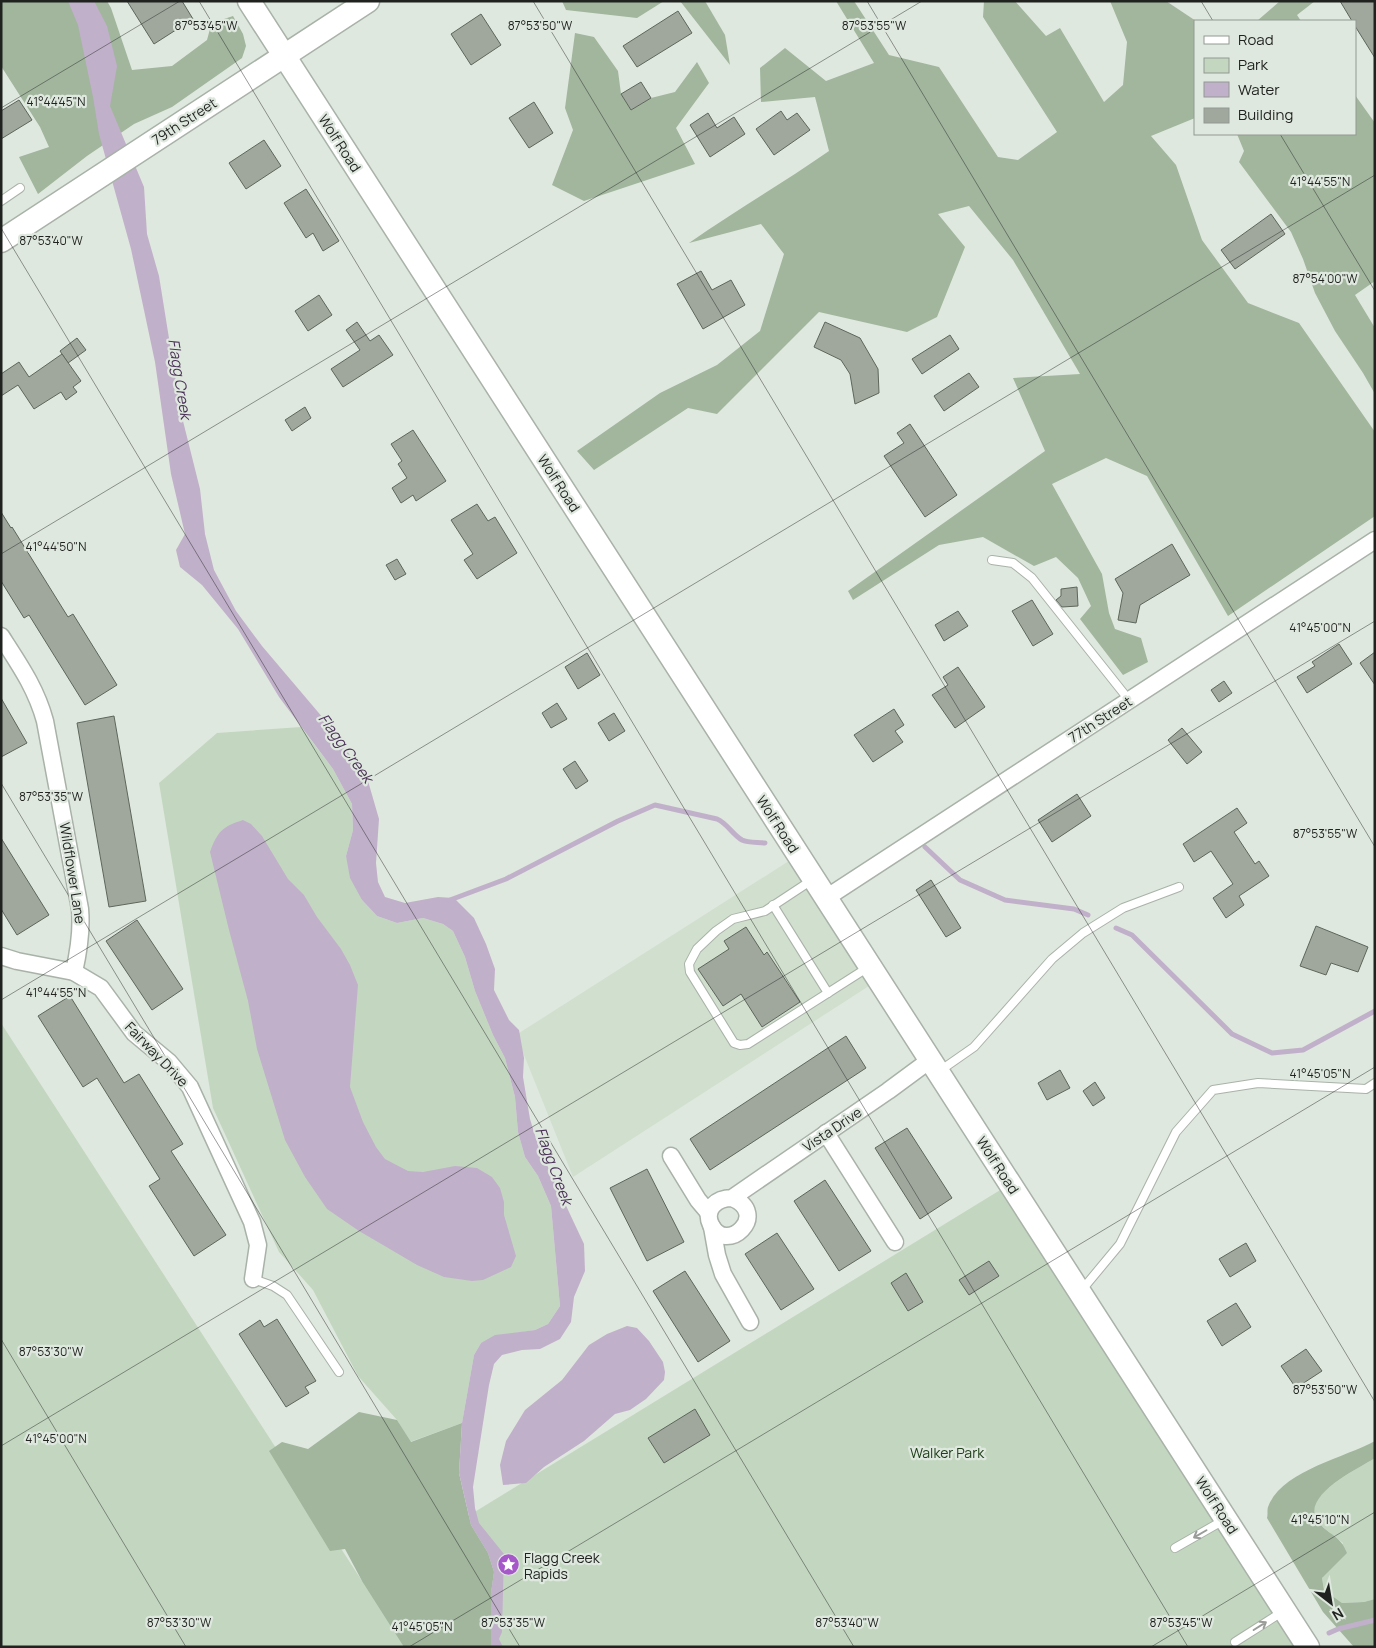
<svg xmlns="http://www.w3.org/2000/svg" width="1376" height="1648" viewBox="0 0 1376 1648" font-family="Manrope,sans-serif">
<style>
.built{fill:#d0dfce}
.green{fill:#c3d7c0}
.forest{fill:#a1b69d}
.water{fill:#c1b0ca}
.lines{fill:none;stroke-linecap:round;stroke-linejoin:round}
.stream{stroke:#c1b0ca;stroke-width:5}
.building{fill:#a0a89e;stroke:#5e665c}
.lane-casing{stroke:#a9b2a8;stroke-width:10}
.street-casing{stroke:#a9b2a8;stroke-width:19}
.secondary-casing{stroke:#a9b2a8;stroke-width:25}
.lane{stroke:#fff;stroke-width:8}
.street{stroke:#fff;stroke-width:16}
.secondary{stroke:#fff;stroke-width:22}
.oneway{stroke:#9a9c9a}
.ticks{fill:none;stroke:#1f221f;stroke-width:1;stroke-opacity:0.45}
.labels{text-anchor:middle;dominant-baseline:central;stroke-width:4.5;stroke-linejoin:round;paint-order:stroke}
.street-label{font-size:14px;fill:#1f221f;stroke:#dfe8de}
.park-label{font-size:14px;fill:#203f1b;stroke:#dfe8de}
.poi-label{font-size:14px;fill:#1f221f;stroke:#dfe8de;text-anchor:start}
.water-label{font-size:15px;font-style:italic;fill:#4b3258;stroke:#dfe8de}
.ticks-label{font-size:12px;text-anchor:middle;fill:#1f221f;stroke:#dfe8de;stroke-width:4.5;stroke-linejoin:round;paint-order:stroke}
</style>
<rect width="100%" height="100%" fill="#dfe8de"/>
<polygon class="built" points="792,859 872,984 573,1177 516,1035"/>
<g class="green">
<polygon points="301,727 333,769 352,804 353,830 346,856 362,900 377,916 397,923 423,918 443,924 453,931 465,957 475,991 493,1035 505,1058 515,1097 518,1132 525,1157 538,1176 551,1206 560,1306 548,1324 535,1330 516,1333 481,1343 474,1355 462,1423 410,1442 397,1420 358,1376 313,1290 279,1252 213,1108 159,783 217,733"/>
<polygon points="1,1023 362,1581 1010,1184 1300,1647 1,1647"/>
<path d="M1375 1458V1599L1364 1602 1342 1603 1324 1590 1322 1578 1343 1543C1334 1535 1316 1525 1314 1513 1310 1492 1359 1468 1375 1458Z"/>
</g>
<g class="forest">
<polygon points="1,1 107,1 111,8 132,70 172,66 207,40 210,29 215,22 233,16 243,34 246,46 242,58 172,107 134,124 87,156 38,194 19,157 49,147 40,127 1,66"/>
<polygon points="562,1 664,1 637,18 566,10"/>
<polygon points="680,1 705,1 725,35 730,65"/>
<path d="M836 1H854L889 55 939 67 998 157 1018 160 1057 132 983 17 984 1H1015L1046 36 1060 28 1104 102 1123 85 1127 42 1110 1H1166L1196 21H1195L1194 30 1195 118 1151 136 1176 165 1202 240 1248 303 1299 323 1375 432V516L1228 616 1147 476 1106 458 1052 484 1102 574 1109 613 1115 629 1141 638 1148 662 1123 675 1080 619 1091 606 1078 578 1056 557 1034 566 983 537 939 545 853 600 848 591 1045 451 1013 378 1080 374 1013 260 969 206 938 214 965 247 937 317 907 332 819 312 717 414 688 408 594 470 577 451 660 393 717 365 760 331 784 254 761 224 689 243C735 211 783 183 829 151L815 97 761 102 760 68 785 48 826 81 874 63Z"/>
<polygon points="1280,1 1315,1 1297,15 1301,21 1257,21"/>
<polygon points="575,33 594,37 618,71 621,94 631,110 651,98 675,92 697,62 709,83 676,128 695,164 584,201 552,185 573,130 565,108"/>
<polygon points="1355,95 1375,123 1375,281 1355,295 1375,328 1375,394 1363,373 1335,331 1315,293 1303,259 1291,232 1239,162 1244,151 1237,134 1355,134"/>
<polygon points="359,1412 397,1420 411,1442 462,1423 459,1473 471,1525 488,1553 494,1572 491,1593 491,1647 404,1647 362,1581 345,1549 330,1551 269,1451 282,1442 308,1449"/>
<path d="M1375 1441V1458C1358 1469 1297 1497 1319 1523 1330 1536 1340 1535 1347 1553L1322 1578 1324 1590 1342 1603 1364 1602 1375 1599V1647H1354L1323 1612 1267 1518C1268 1515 1267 1510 1268 1507 1281 1471 1344 1458 1375 1441Z"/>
</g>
<g class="water">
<polygon points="68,1 94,1 107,26 117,66 110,106 144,187 147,234 159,276 181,413 200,489 205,534 214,570 236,611 262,646 329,725 368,781 379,819 376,863 378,882 385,897 405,903 438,897 454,898 474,918 486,944 495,969 494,990 509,1020 519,1030 524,1058 523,1077 530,1119 539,1148 584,1244 585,1271 574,1297 571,1322 560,1339 540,1349 522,1350 502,1355 494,1364 489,1385 473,1487 475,1508 479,1523 504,1554 502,1632 499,1639 503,1647 491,1647 491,1593 494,1572 488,1553 471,1525 459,1473 462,1423 474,1355 481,1343 495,1335 535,1330 548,1324 560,1306 551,1206 538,1176 525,1157 518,1132 515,1097 505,1058 493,1035 475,991 465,957 453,931 443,924 423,918 397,923 377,916 362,900 350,878 346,856 353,830 352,804 333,769 279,697 238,629 202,585 180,567 176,550 185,534 171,474 155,362 131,249 99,134 93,97 78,25"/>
<path d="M243 820 251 824 262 836 288 879 304 895 317 917 341 949 350 965 358 985 350 1087 363 1122 376 1147 385 1159 408 1171 423 1172 455 1166 477 1168 492 1177 500 1188 504 1202V1215L516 1256 511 1267 483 1280 472 1281 444 1277 417 1265 383 1245 359 1231 327 1209 305 1177 285 1140 257 1049 248 1001 229 930 210 852C217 832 223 826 243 820Z"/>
<polygon points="627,1326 637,1328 649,1341 663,1362 665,1372 664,1380 646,1399 630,1410 615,1414 584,1441 544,1467 526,1483 503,1485 500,1465 506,1441 525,1410 562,1380 589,1345 607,1334"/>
</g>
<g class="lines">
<g class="stream">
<polyline points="925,847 960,880 1005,900 1074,909 1088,915"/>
<path d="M450 900 506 879 618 821 655 805 717 819C728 824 732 834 742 840 748 843 758 842 765 843"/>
<polyline points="1116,928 1132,935 1232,1034 1272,1053 1303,1050 1375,1011"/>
<polyline points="1329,1633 1338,1629 1375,1620"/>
</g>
</g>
<g class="building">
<polygon points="127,1 182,1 193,19 154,44"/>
<polygon points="1340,1 1375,1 1375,58 1355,26 1355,21 1352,21"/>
<polygon points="678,11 692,33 637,67 623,46"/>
<polygon points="481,14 501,45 471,65 451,34"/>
<polygon points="641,82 651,98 631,110 621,94"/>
<polygon points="19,100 32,120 1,139 1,111"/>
<polygon points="534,102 553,133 529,148 509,118"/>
<polygon points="781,111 787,120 797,113 810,130 774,155 756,129"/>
<polygon points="708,113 717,128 734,117 745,134 710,157 690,125"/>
<polygon points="264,140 281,166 246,189 229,163"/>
<polygon points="306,189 339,241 323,251 313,233 306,238 284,203"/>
<polygon points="1271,214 1285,234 1235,269 1221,250"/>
<polygon points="701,271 712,290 731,280 745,305 703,329 677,284"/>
<polygon points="319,295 332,315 308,331 295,311"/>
<polygon points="357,322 370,341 379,335 393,355 343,387 331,369 360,350 346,330"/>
<polygon points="825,322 860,338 878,369 879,393 855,404 850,374 841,360 814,347"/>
<polygon points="950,335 959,349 922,374 912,359"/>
<polygon points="77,338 86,350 68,363 60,351"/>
<polygon points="62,354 81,381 73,387 77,392 66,400 61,392 34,409 18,385 1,396 1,374 19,362 29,377"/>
<polygon points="969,373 979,387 944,411 934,396"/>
<polygon points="305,407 311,418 292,431 285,420"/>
<polygon points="910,424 957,495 925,517 884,456 904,443 897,433"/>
<polygon points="413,430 446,481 416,501 413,495 401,503 392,488 407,478 398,464 402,461 391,444"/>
<polygon points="477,504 488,521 495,517 517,553 477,579 464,560 473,554 451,520"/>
<polygon points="1,512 11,528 12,527 68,617 73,614 117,685 85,705 29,615 24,618 1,581"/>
<polygon points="1172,544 1190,575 1140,605 1136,623 1118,620 1123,593 1115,579"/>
<polygon points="397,559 406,574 395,580 386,565"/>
<polygon points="1077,587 1078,606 1062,607 1056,600 1061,596 1061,589"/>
<polygon points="1032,600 1053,634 1033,646 1012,611"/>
<polygon points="958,611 968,626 944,641 935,625"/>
<polygon points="1339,644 1352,664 1307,693 1297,677 1315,666 1312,662"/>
<polygon points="1375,652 1375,685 1360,663"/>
<polygon points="587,653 600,675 578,689 565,667"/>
<polygon points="958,667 985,707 955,728 932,695 948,685 943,677"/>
<polygon points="1224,681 1232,693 1219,702 1211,690"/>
<polygon points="1,698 27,743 1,757"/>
<polygon points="557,703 567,719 551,728 542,713"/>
<polygon points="894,709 904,725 895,731 903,742 873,762 854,735"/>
<polygon points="614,713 625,731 609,741 598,723"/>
<polygon points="114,716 146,901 109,907 77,723"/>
<polygon points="1182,728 1202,752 1187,764 1168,740"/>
<polygon points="575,761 588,781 576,789 563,769"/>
<polygon points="1077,794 1091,816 1052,842 1038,820"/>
<polygon points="1237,808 1247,823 1234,832 1255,864 1259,861 1269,876 1239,896 1244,905 1226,918 1213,898 1233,884 1211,851 1194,862 1183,844"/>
<polygon points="1,838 49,915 17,935 1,909"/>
<polygon points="931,880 961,928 946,937 916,890"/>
<polygon points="137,920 183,989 152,1010 106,941"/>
<polygon points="1316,926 1368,947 1358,972 1331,963 1326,975 1300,966"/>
<polygon points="746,927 764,955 767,952 800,1002 762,1027 741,994 723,1006 698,969 729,949 724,941"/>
<polygon points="70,996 124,1083 139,1074 183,1144 171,1151 226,1235 194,1256 149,1186 160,1179 97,1078 83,1087 38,1016"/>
<polygon points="846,1036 866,1068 710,1170 690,1139"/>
<polygon points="1060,1070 1070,1088 1047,1100 1038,1083"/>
<polygon points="1095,1082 1105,1098 1093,1106 1083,1091"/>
<polygon points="907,1128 952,1198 920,1219 875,1148"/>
<polygon points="647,1169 684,1242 647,1261 610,1188"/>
<polygon points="825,1180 871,1251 839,1271 794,1201"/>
<polygon points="777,1233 814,1289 781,1310 745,1254"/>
<polygon points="1246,1243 1256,1261 1230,1277 1219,1259"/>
<polygon points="989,1261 999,1276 969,1295 959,1280"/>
<polygon points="685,1271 730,1341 698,1362 653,1291"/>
<polygon points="906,1273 923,1302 908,1311 891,1283"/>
<polygon points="1236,1303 1251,1327 1222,1346 1207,1321"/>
<polygon points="277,1319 316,1381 305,1387 309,1393 286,1407 239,1334 260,1320 264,1327"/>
<polygon points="1306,1349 1322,1371 1296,1388 1281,1366"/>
<polygon points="695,1409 710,1435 664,1463 648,1438"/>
</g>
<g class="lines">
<defs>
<g id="lane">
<polyline points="1,201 20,188"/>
<polyline points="992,560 1013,563 1032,578 1129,700"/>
<polyline points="812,880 765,911 733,919 716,931 697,949 689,964 690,972 734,1043 740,1045 748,1044 867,968"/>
<polyline points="773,905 828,993"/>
<polyline points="941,1070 974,1047 1052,959 1083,933 1123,908 1179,887"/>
<polyline points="253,1279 273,1286 287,1295 339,1372"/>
<polyline points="1081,1291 1120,1244 1176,1132 1213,1090 1258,1083 1366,1089 1375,1083"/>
<polyline points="1175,1548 1224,1520"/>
<polyline points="1235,1642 1282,1612"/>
</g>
<g id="street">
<path d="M1 636C19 664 36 688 45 721L80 909C82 931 79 950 74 972"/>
<polyline points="826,898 1375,540"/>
<polyline points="1,956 17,961 74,972 101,988 134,1033 169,1062 190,1087 252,1222 258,1245 253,1279"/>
<polyline points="826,1133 895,1242"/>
<polyline points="671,1156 698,1200 709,1213"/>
<path d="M732 1198C771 1214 726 1256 711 1225 703 1209 717 1198 732 1198L888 1091 930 1060"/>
<polyline points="712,1227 717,1255 723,1274 750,1322"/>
</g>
<g id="secondary">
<polyline points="249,1 1308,1647"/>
<polyline points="1,241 368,1"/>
</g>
</defs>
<use href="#lane" class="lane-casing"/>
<use href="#street" class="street-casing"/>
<use href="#secondary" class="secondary-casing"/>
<use href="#lane" class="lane"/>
<use href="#street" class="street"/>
<use href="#secondary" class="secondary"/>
</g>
<defs><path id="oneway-shaft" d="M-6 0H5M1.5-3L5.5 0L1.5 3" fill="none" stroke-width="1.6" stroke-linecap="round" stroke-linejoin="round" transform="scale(1.25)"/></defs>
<g class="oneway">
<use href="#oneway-shaft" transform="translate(1200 1534) rotate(150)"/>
<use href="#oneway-shaft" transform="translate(1260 1626) rotate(-32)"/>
</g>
<path class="ticks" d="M199 1 1188 1647M533 1 1375 1402M867 1 1375 847M1201 1 1213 21M1 108 180 1M1280 134 1375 291M1 228 854 1647M1 554 922 1M1 783 520 1647M1 1000 1375 175M1 1339 186 1647M1 1446 1375 621M409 1647 1375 1067M1151 1647 1375 1512"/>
<defs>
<symbol id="sight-disc" viewBox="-11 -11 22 22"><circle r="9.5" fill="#a658ca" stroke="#dfe8de"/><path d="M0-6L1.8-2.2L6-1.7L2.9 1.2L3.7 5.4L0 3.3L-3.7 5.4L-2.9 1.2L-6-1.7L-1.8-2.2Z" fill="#fff"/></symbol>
</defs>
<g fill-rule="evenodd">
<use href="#sight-disc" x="496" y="1552" width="25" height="25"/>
</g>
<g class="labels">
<g class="street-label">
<text transform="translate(184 121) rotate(-33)">79th Street</text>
<text transform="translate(340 143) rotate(57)">Wolf Road</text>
<text transform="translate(559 483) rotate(57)">Wolf Road</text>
<text transform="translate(1100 719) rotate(-33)">77th Street</text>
<text transform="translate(778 824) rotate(57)">Wolf Road</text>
<text transform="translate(73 873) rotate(81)">Wildflower Lane</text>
<text transform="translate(157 1054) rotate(46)">Fairway Drive</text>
<text transform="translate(832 1129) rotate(-34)">Vista Drive</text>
<text transform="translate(998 1165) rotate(57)">Wolf Road</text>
<text transform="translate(1217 1505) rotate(57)">Wolf Road</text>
</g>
<g class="park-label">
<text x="947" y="1452">Walker Park</text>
</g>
<g class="poi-label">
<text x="524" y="1557">Flagg Creek<tspan x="524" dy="16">Rapids</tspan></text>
</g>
<g class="water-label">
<text transform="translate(180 379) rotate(81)">Flagg Creek</text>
<text transform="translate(346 748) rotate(54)">Flagg Creek</text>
<text transform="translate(554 1166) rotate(70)">Flagg Creek</text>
</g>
</g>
<g class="ticks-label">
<text x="206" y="30">87°53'45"W</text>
<text x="540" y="30">87°53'50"W</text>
<text x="874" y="30">87°53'55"W</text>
<text x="56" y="106">41°44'45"N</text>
<text x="1320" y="186">41°44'55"N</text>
<text x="51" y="245">87°53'40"W</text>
<text x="1325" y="283">87°54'00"W</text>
<text x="56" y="551">41°44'50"N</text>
<text x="1320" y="632">41°45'00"N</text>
<text x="51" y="801">87°53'35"W</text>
<text x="1325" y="838">87°53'55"W</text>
<text x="56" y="997">41°44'55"N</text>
<text x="1320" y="1078">41°45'05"N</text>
<text x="51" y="1356">87°53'30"W</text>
<text x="1325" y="1394">87°53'50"W</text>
<text x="56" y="1443">41°45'00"N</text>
<text x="1320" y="1524">41°45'10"N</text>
<text x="179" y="1627">87°53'30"W</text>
<text x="513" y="1627">87°53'35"W</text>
<text x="847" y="1627">87°53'40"W</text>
<text x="1181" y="1627">87°53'45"W</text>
<text x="422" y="1631">41°45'05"N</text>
</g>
<rect width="1376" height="1648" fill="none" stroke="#1f221f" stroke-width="5"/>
<rect x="1194" y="20" width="162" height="115" fill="#dfe8de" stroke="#929992"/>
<rect x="1204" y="36" width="25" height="8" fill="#ffffff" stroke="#929992"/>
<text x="1238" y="45" font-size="15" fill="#1f221f">Road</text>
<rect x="1204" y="58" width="25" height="15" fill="#c3d7c0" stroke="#929992"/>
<text x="1238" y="70" font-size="15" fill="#1f221f">Park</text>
<rect x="1204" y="82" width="25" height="15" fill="#c1b0ca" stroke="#929992"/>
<text x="1238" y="95" font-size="15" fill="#1f221f">Water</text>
<rect x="1204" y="108" width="25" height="15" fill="#a0a89e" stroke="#929992"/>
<text x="1238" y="120" font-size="15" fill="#1f221f">Building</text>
<g transform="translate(1331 1603) rotate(149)" stroke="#dfe8de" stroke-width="4" paint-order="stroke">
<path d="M0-4L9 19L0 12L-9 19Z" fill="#1f221f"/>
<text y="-8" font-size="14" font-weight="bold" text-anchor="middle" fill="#1f221f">N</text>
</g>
</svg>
